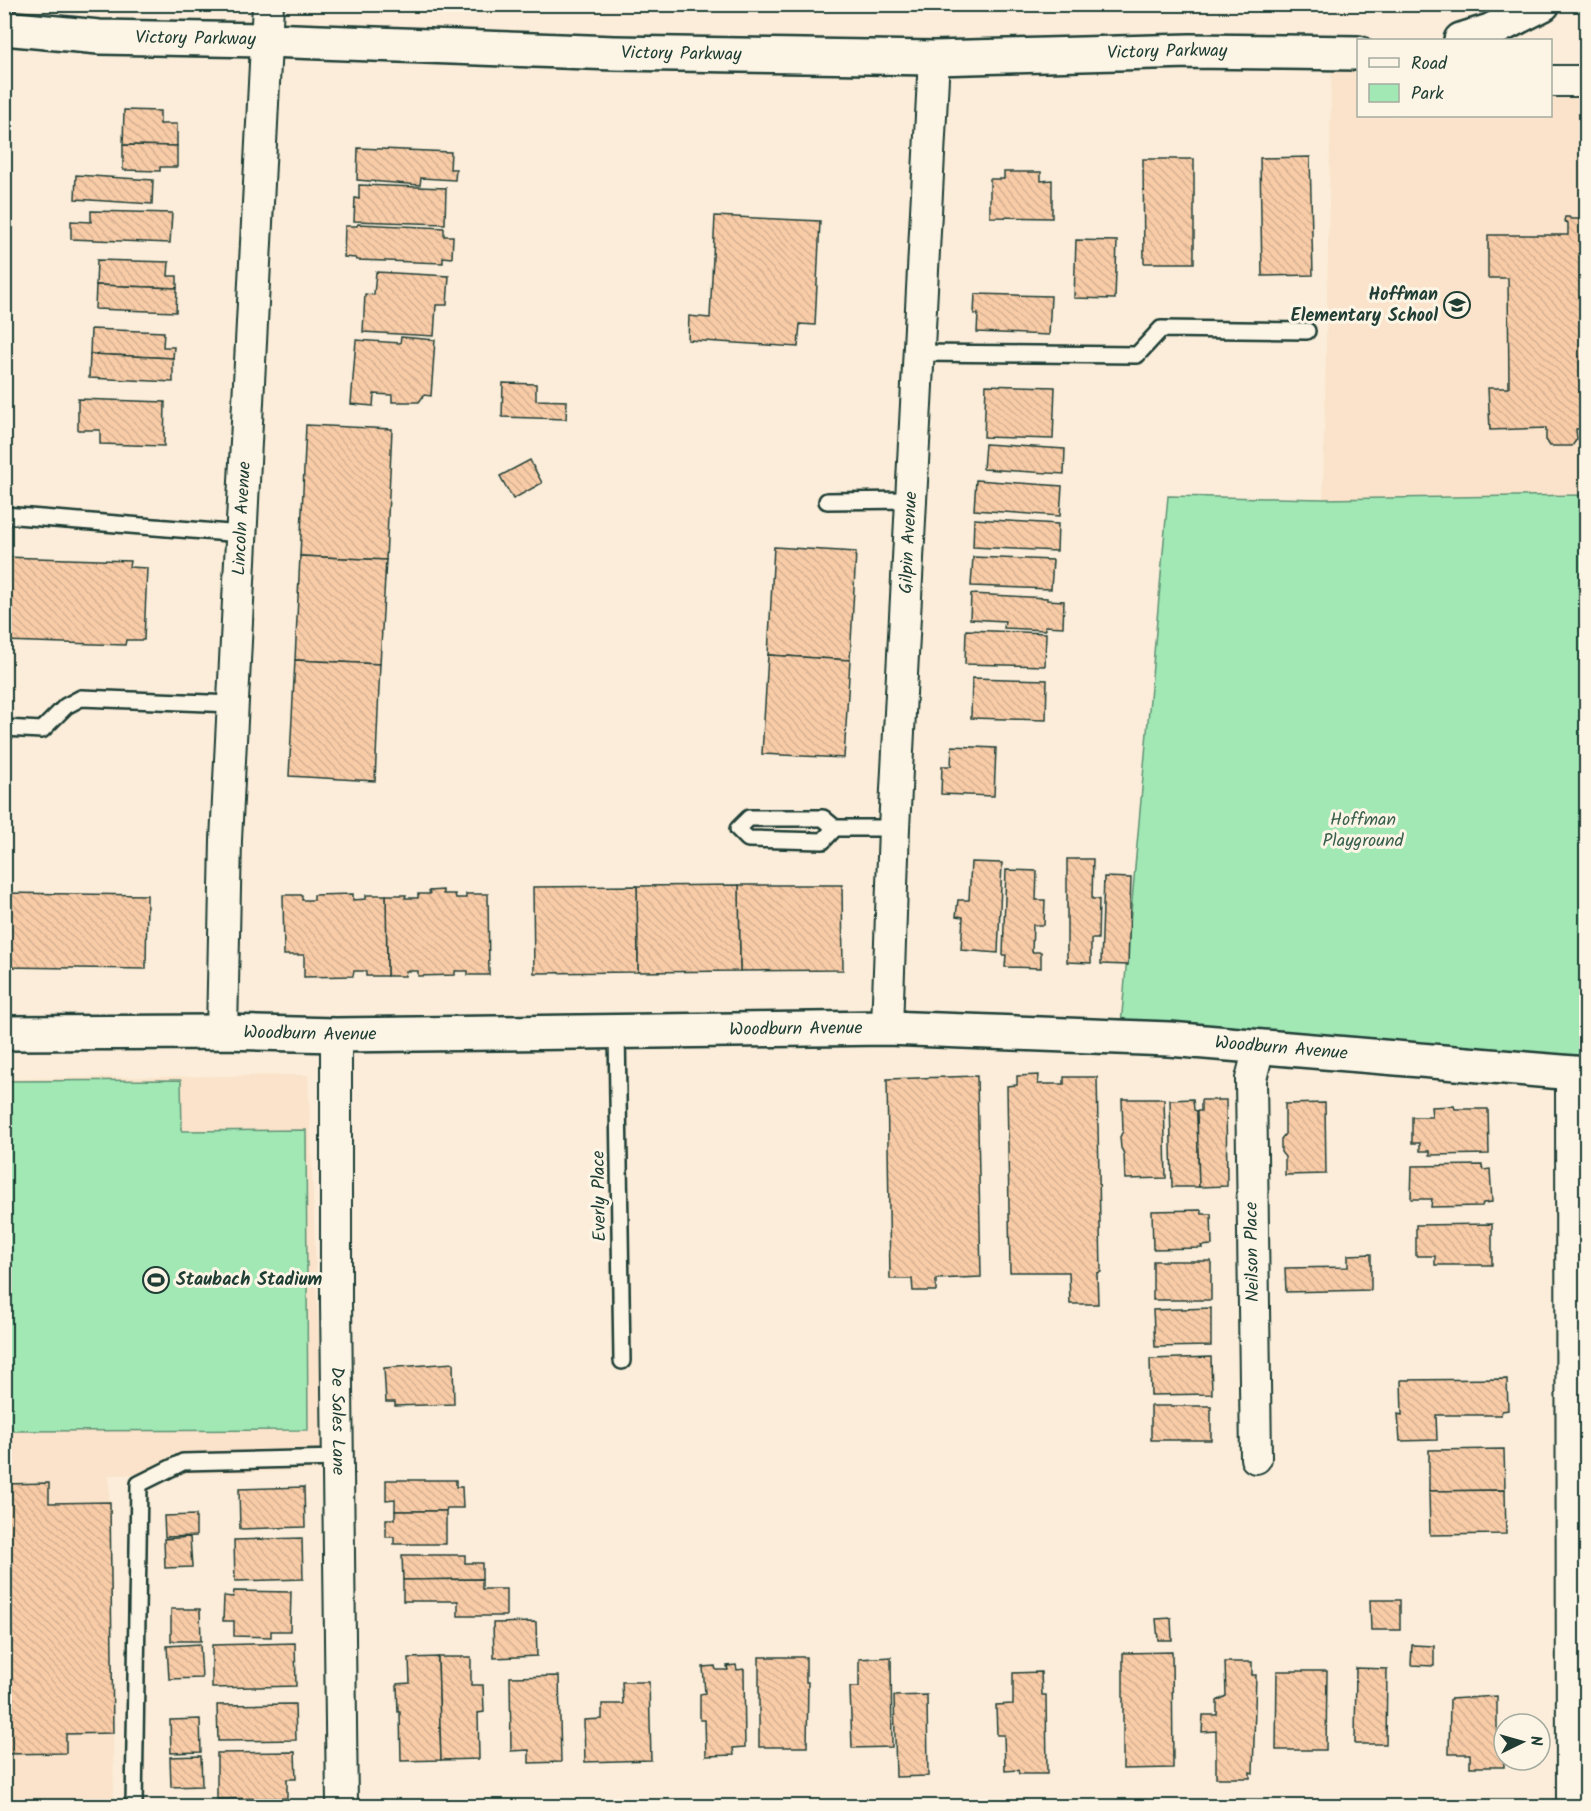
<svg xmlns="http://www.w3.org/2000/svg" width="1591" height="1811" viewBox="0 0 1591 1811" font-family="Kalam,sans-serif">
<style>
.built{fill:#fae3ca}
.park{fill:#a2e8b5;stroke:#609274;stroke-width:1.5}
.building{fill:url(#building-back-hatch);stroke:#1f3d34;stroke-width:1.5}
.lines{fill:none;stroke-linecap:round;stroke-linejoin:round}
.service-casing{stroke:#1f3d34;stroke-width:20}
.minor-casing{stroke:#1f3d34;stroke-width:34}
.tertiary-casing{stroke:#1f3d34;stroke-width:38}
.service{stroke:#fcf5e5;stroke-width:15}
.minor{stroke:#fcf5e5;stroke-width:30}
.tertiary{stroke:#fcf5e5;stroke-width:33}
.labels{text-anchor:middle;dominant-baseline:central;stroke-width:6;stroke-linejoin:round;paint-order:stroke}
.street-label{font-size:18px;fill:#1f3d34;stroke:#fcf5e5}
.poi-label{font-size:18px;font-weight:bold;fill:#1f3d34;stroke:#fcf5e5;text-anchor:end}
.park-label{font-size:18px;fill:#395f4e;stroke:#fcf5e5}
</style>
<defs>
<pattern id="building-back-hatch" width="6" height="6" patternUnits="userSpaceOnUse" patternTransform="scale(1.5)"><rect width="6" height="6" fill="#f9cca8"/><path d="M-1 5l2 2M0 0l6 6M5-1l2 2" fill="none" stroke="#d5b091"/></pattern>
</defs>
<rect width="100%" height="100%" fill="#fbedd9"/>
<filter id="ink" filterUnits="userSpaceOnUse"><feTurbulence type="fractalNoise" baseFrequency=".0167" numOctaves="2"/><feDisplacementMap in="SourceGraphic" scale="12" xChannelSelector="R" yChannelSelector="G"/><feConvolveMatrix kernelMatrix="1 2 1 2 8 2 1 2 1" color-interpolation-filters="sRGB"/></filter>
<g filter="url(#ink)">
<g class="built">
<polygon points="1332,53 1358,53 1358,116 1550,116 1551,81 1586,81 1586,495 1323,499"/>
<polygon points="308,1075 324,1470 109,1475 114,1806 5,1806 4,1079"/>
</g>
<g class="park">
<polygon points="1586,495 1586,1074 1120,1036 1168,496 1323,499"/>
<polygon points="181,1080 182,1131 306,1130 308,1430 5,1431 5,1081"/>
</g>
<g class="building">
<polygon points="124,110 160,111 160,124 177,124 177,146 123,145"/>
<polygon points="123,145 177,146 177,167 160,167 160,171 123,170"/>
<polygon points="358,148 451,152 450,169 456,169 455,180 421,178 420,185 357,180"/>
<polygon points="1310,157 1313,275 1262,276 1260,158"/>
<polygon points="1143,159 1194,159 1194,263 1144,263"/>
<polygon points="1004,172 1041,172 1041,181 1052,180 1052,218 990,217 990,179 1004,179"/>
<polygon points="76,175 153,180 152,204 75,199"/>
<polygon points="359,185 446,188 445,224 354,221 355,198 359,199"/>
<polygon points="91,211 172,213 170,243 71,239 71,221 91,222"/>
<polygon points="715,216 820,221 815,325 800,324 798,347 688,340 689,316 710,318"/>
<polygon points="1565,217 1569,217 1571,219 1586,219 1586,429 1576,429 1577,439 1572,446 1550,446 1546,440 1546,428 1490,430 1488,388 1509,388 1508,278 1488,278 1488,235 1568,235 1568,223 1564,221"/>
<polygon points="358,224 444,228 444,236 453,236 452,258 443,257 443,263 357,260 356,258 344,257 345,226 357,226"/>
<polygon points="1076,240 1117,241 1115,299 1074,298"/>
<polygon points="97,260 169,262 168,276 177,276 177,288 96,285"/>
<polygon points="376,272 449,276 447,305 436,305 434,336 363,332 365,294 374,295"/>
<polygon points="96,285 177,288 176,312 95,309"/>
<polygon points="975,294 1051,296 1049,335 977,332 978,314 974,314"/>
<polygon points="91,329 164,332 163,347 174,347 173,358 90,354"/>
<polygon points="401,337 435,340 431,396 424,395 419,402 392,402 392,395 374,394 373,406 351,404 356,340 400,343"/>
<polygon points="90,354 173,358 173,382 89,378"/>
<polygon points="503,383 536,384 536,400 567,401 566,419 502,417"/>
<polygon points="986,385 1055,387 1053,439 984,437"/>
<polygon points="78,399 165,402 164,446 100,444 100,430 78,430"/>
<polygon points="306,425 392,429 386,560 300,556"/>
<polygon points="985,444 1065,449 1064,474 983,469"/>
<polygon points="530,460 542,483 513,499 500,476"/>
<polygon points="976,480 1062,486 1060,516 974,510"/>
<polygon points="974,519 1058,524 1057,551 973,547"/>
<polygon points="774,547 856,552 850,660 768,655"/>
<polygon points="300,556 386,560 380,664 295,660"/>
<polygon points="4,557 130,561 129,567 147,568 144,640 126,640 125,645 4,641"/>
<polygon points="973,557 1053,560 1051,589 971,586"/>
<polygon points="971,594 1047,598 1047,600 1064,601 1063,627 1045,626 1045,630 1004,628 1005,621 970,619"/>
<polygon points="966,630 1046,633 1045,666 965,664"/>
<polygon points="768,655 850,660 844,758 762,754"/>
<polygon points="295,660 380,664 375,781 289,776"/>
<polygon points="972,678 1047,680 1046,720 971,718"/>
<polygon points="952,746 996,748 994,796 941,794 942,766 951,766"/>
<polygon points="1067,859 1093,859 1092,899 1099,899 1098,939 1091,939 1091,963 1067,962"/>
<polygon points="971,862 1002,863 998,953 961,950 963,917 956,916 958,900 969,900"/>
<polygon points="1006,870 1037,871 1036,900 1045,900 1044,925 1033,925 1032,952 1041,952 1041,968 1005,967 1006,955 1003,955"/>
<polygon points="1104,877 1131,878 1128,965 1101,964"/>
<polygon points="739,885 842,885 843,970 740,971"/>
<polygon points="739,885 740,971 638,972 637,886"/>
<polygon points="637,886 638,972 534,973 533,887"/>
<polygon points="443,890 443,894 455,894 456,898 466,898 466,894 488,894 489,975 468,975 468,971 455,971 455,975 418,976 418,971 406,971 405,976 387,976 386,895 406,895 405,898 418,898 418,894 430,894 429,891"/>
<polygon points="4,893 147,895 146,969 4,967"/>
<polygon points="353,894 353,900 366,899 366,895 386,895 387,976 366,976 366,971 354,971 353,976 304,977 304,955 284,955 283,895 302,895 302,900 314,900 314,895"/>
<polygon points="1039,1075 1038,1084 1064,1084 1064,1077 1097,1077 1101,1272 1097,1273 1098,1304 1070,1304 1069,1272 1010,1272 1007,1086 1017,1085 1017,1076"/>
<polygon points="977,1076 981,1277 936,1279 936,1291 913,1291 912,1279 890,1279 887,1079"/>
<polygon points="1122,1099 1164,1099 1166,1178 1125,1179 1124,1154 1121,1148 1120,1137 1123,1131"/>
<polygon points="1193,1099 1194,1110 1197,1111 1199,1187 1172,1187 1170,1100"/>
<polygon points="1201,1100 1226,1100 1227,1186 1199,1187 1197,1111 1201,1111"/>
<polygon points="1325,1103 1326,1174 1285,1175 1285,1157 1281,1152 1281,1139 1285,1134 1285,1104"/>
<polygon points="1454,1106 1455,1109 1488,1109 1489,1154 1430,1155 1430,1151 1420,1151 1420,1143 1412,1143 1412,1117 1432,1117 1431,1107"/>
<polygon points="1482,1165 1483,1170 1490,1169 1492,1202 1483,1203 1482,1206 1431,1207 1432,1199 1411,1199 1412,1166"/>
<polygon points="1201,1210 1202,1214 1211,1214 1212,1245 1201,1246 1202,1248 1153,1249 1152,1211"/>
<polygon points="1492,1224 1492,1265 1435,1265 1435,1256 1416,1256 1416,1225"/>
<polygon points="1371,1254 1371,1290 1286,1292 1285,1268 1348,1267 1348,1255"/>
<rect x="1153" y="1261" width="58" height="39"/>
<polygon points="1211,1308 1211,1346 1155,1347 1153,1310"/>
<polygon points="1211,1357 1212,1394 1151,1395 1150,1359"/>
<polygon points="453,1363 454,1404 395,1406 395,1402 386,1402 384,1368"/>
<polygon points="1507,1379 1508,1410 1502,1411 1501,1415 1436,1415 1437,1440 1400,1441 1398,1414 1402,1415 1401,1380"/>
<rect x="1151" y="1406" width="60" height="34"/>
<polygon points="1504,1449 1505,1490 1429,1491 1429,1450"/>
<polygon points="386,1480 456,1480 456,1487 462,1487 463,1508 447,1508 446,1511 395,1511 395,1499 386,1500"/>
<polygon points="49,1483 49,1503 110,1502 113,1733 66,1734 66,1753 4,1754 4,1484"/>
<polygon points="304,1487 305,1527 240,1529 239,1489"/>
<polygon points="1505,1490 1506,1534 1430,1535 1429,1491"/>
<polygon points="395,1511 446,1511 446,1544 394,1544 394,1537 386,1537 386,1519 395,1519"/>
<polygon points="196,1515 196,1536 165,1537 164,1516"/>
<polygon points="190,1537 192,1567 165,1568 164,1539"/>
<polygon points="302,1538 303,1579 235,1581 234,1540"/>
<polygon points="402,1555 465,1555 465,1563 482,1563 482,1579 403,1580"/>
<polygon points="482,1579 482,1589 506,1589 506,1616 458,1616 458,1601 403,1601 403,1580"/>
<polygon points="234,1591 291,1592 290,1631 271,1631 271,1637 234,1636 234,1621 223,1621 224,1596 233,1597"/>
<polygon points="1370,1600 1400,1600 1400,1630 1371,1630"/>
<polygon points="171,1609 200,1609 201,1641 171,1641"/>
<polygon points="1171,1618 1172,1640 1158,1640 1156,1619"/>
<polygon points="536,1622 537,1656 494,1658 493,1623"/>
<polygon points="295,1643 296,1686 212,1688 212,1645"/>
<polygon points="200,1644 202,1678 169,1679 167,1646"/>
<polygon points="1412,1645 1434,1646 1434,1666 1411,1665"/>
<polygon points="1172,1652 1173,1768 1123,1769 1123,1653"/>
<polygon points="438,1657 441,1760 401,1761 400,1712 398,1712 397,1684 410,1683 409,1658"/>
<polygon points="438,1657 471,1657 471,1685 483,1685 484,1712 478,1713 479,1759 441,1760"/>
<polygon points="759,1657 806,1657 806,1682 808,1682 807,1747 759,1747"/>
<polygon points="891,1657 892,1747 852,1748 850,1687 859,1687 859,1659"/>
<polygon points="1225,1662 1252,1662 1252,1675 1256,1675 1253,1773 1250,1772 1250,1778 1216,1778 1216,1731 1202,1732 1203,1715 1217,1715 1217,1701 1226,1696"/>
<polygon points="736,1665 737,1670 744,1669 745,1747 733,1748 734,1755 706,1756 705,1720 700,1720 700,1694 705,1693 703,1667 715,1666 716,1670 728,1670 727,1666"/>
<polygon points="1356,1668 1387,1669 1386,1744 1355,1744"/>
<polygon points="1277,1671 1327,1671 1326,1750 1276,1750"/>
<polygon points="1041,1672 1042,1695 1046,1695 1047,1774 1019,1774 1018,1770 1005,1771 1004,1735 997,1735 996,1705 1013,1704 1013,1673"/>
<polygon points="559,1676 561,1762 529,1763 529,1750 511,1751 510,1677"/>
<polygon points="622,1682 649,1682 651,1760 585,1762 584,1720 602,1719 602,1704 623,1704"/>
<polygon points="927,1695 928,1776 896,1777 894,1696"/>
<polygon points="1497,1696 1497,1740 1504,1740 1504,1767 1470,1767 1470,1754 1449,1754 1450,1699"/>
<polygon points="295,1704 296,1740 218,1741 217,1705"/>
<polygon points="200,1719 201,1752 171,1753 170,1720"/>
<polygon points="295,1752 296,1779 287,1779 287,1798 217,1799 217,1753"/>
<polygon points="201,1756 202,1786 171,1787 170,1757"/>
</g>
<g class="lines">
<defs>
<g id="service">
<polyline points="918,353 1137,355 1161,329 1307,331"/>
<polyline points="827,501 911,500"/>
<polyline points="4,515 242,534"/>
<polyline points="4,728 42,730 66,706 81,698 233,704"/>
<polyline points="835,828 823,841 748,839 738,829 749,818 823,818 835,828 894,828"/>
<polyline points="617,1031 622,1361"/>
<polyline points="134,1806 139,1484 183,1462 338,1458"/>
</g>
<g id="minor">
<polyline points="1550,81 1586,81"/>
<path id="s1" d="M887 1028 894 828 934 58"/>
<path id="s2" d="M222 1032 226 840 268 4"/>
<path id="s3" d="M336 1035V1304L342 1806"/>
<polyline points="1571,1074 1572,1806"/>
<polyline points="1256,1458 1251,1079 1259,1047"/>
</g>
<g id="tertiary">
<path id="s4" d="M4 28 99 37 267 40 614 53 934 58 1190 51 1358 53"/>
<polyline points="1461,40 1490,31 1543,4"/>
<path id="s5" d="M4 1033 222 1032 336 1035 887 1028 1169 1039 1586 1074"/>
</g>
</defs>
<use href="#service" class="service-casing"/>
<use href="#minor" class="minor-casing"/>
<use href="#tertiary" class="tertiary-casing"/>
<use href="#service" class="service"/>
<use href="#minor" class="minor"/>
<use href="#tertiary" class="tertiary"/>
</g>
</g>
<defs>
<symbol id="school-ring" viewBox="-11 -11 22 22"><circle r="9.5" fill="#fcf5e5" stroke="#1f3d34" stroke-width="1.5"/><path d="M0-5L7-2L0 1L-7-2ZM-4 1L0 2.5L4 1V4Q0 6-4 4Z" fill="#1f3d34"/></symbol>
<symbol id="stadium-ring" viewBox="-11 -11 22 22"><circle r="9.5" fill="#fcf5e5" stroke="#1f3d34" stroke-width="1.5"/><path d="M0-5a6.5 5 0 1 0 0 10a6.5 5 0 1 0 0-10ZM-3.5-1.8h7v3.6h-7Z" fill="#1f3d34"/></symbol>
</defs>
<g fill-rule="evenodd">
<use href="#school-ring" x="1442" y="290" width="30" height="30"/>
<use href="#stadium-ring" x="141" y="1265" width="30" height="30"/>
</g>
<g class="labels">
<g class="street-label">
<text stroke="none"><textPath href="#s4" startOffset="192">Victory Parkway</textPath></text>
<text stroke="none"><textPath href="#s4" startOffset="1164">Victory Parkway</textPath></text>
<text stroke="none"><textPath href="#s4" startOffset="678">Victory Parkway</textPath></text>
<text stroke="none"><textPath href="#s2" startOffset="514">Lincoln Avenue</textPath></text>
<text stroke="none"><textPath href="#s1" startOffset="486">Gilpin Avenue</textPath></text>
<text stroke="none"><textPath href="#s5" startOffset="792">Woodburn Avenue</textPath></text>
<text stroke="none"><textPath href="#s5" startOffset="306">Woodburn Avenue</textPath></text>
<text stroke="none"><textPath href="#s5" startOffset="1278">Woodburn Avenue</textPath></text>
<text transform="translate(600 1196) rotate(-91)">Everly Place</text>
<text transform="translate(1253 1252) rotate(-91)">Neilson Place</text>
<text stroke="none"><textPath href="#s3" startOffset="386">De Sales Lane</textPath></text>
</g>
<g class="poi-label">
<text x="1438" y="295">Hoffman<tspan x="1438" dy="21">Elementary School</tspan></text>
<text x="176" y="1280" text-anchor="start">Staubach Stadium</text>
</g>
<g class="park-label">
<text x="1363" y="820">Hoffman<tspan x="1363" dy="21">Playground</tspan></text>
</g>
</g>
<rect width="1591" height="1811" fill="none" stroke="#fcf5e5" stroke-width="24"/>
<rect x="12" y="12" width="1567" height="1787" fill="none" stroke="#1f3d34" stroke-width="2" filter="url(#ink)"/>
<rect x="1357" y="39" width="195" height="78" fill="#fcf5e5" stroke="#a4ab9e" stroke-width="1.5"/>
<rect x="1369" y="58" width="30" height="9" fill="#fcf5e5" stroke="#a4ab9e" stroke-width="1.5"/>
<text x="1411" y="69" font-size="18" fill="#1f3d34">Road</text>
<rect x="1369" y="84" width="30" height="18" fill="#a2e8b5" stroke="#a4ab9e" stroke-width="1.5"/>
<text x="1411" y="99" font-size="18" fill="#1f3d34">Park</text>
<g transform="translate(1522 1742) rotate(85)"><circle r="28" fill="#fcf5e5" stroke="#a4ab9e" stroke-width="1.5"/>
<path d="M0-4.5L10 22L0 15L-10 22Z" fill="#1f3d34"/>
<text y="-9" font-size="16" font-weight="bold" text-anchor="middle" fill="#1f3d34">N</text>
</g>
</svg>
